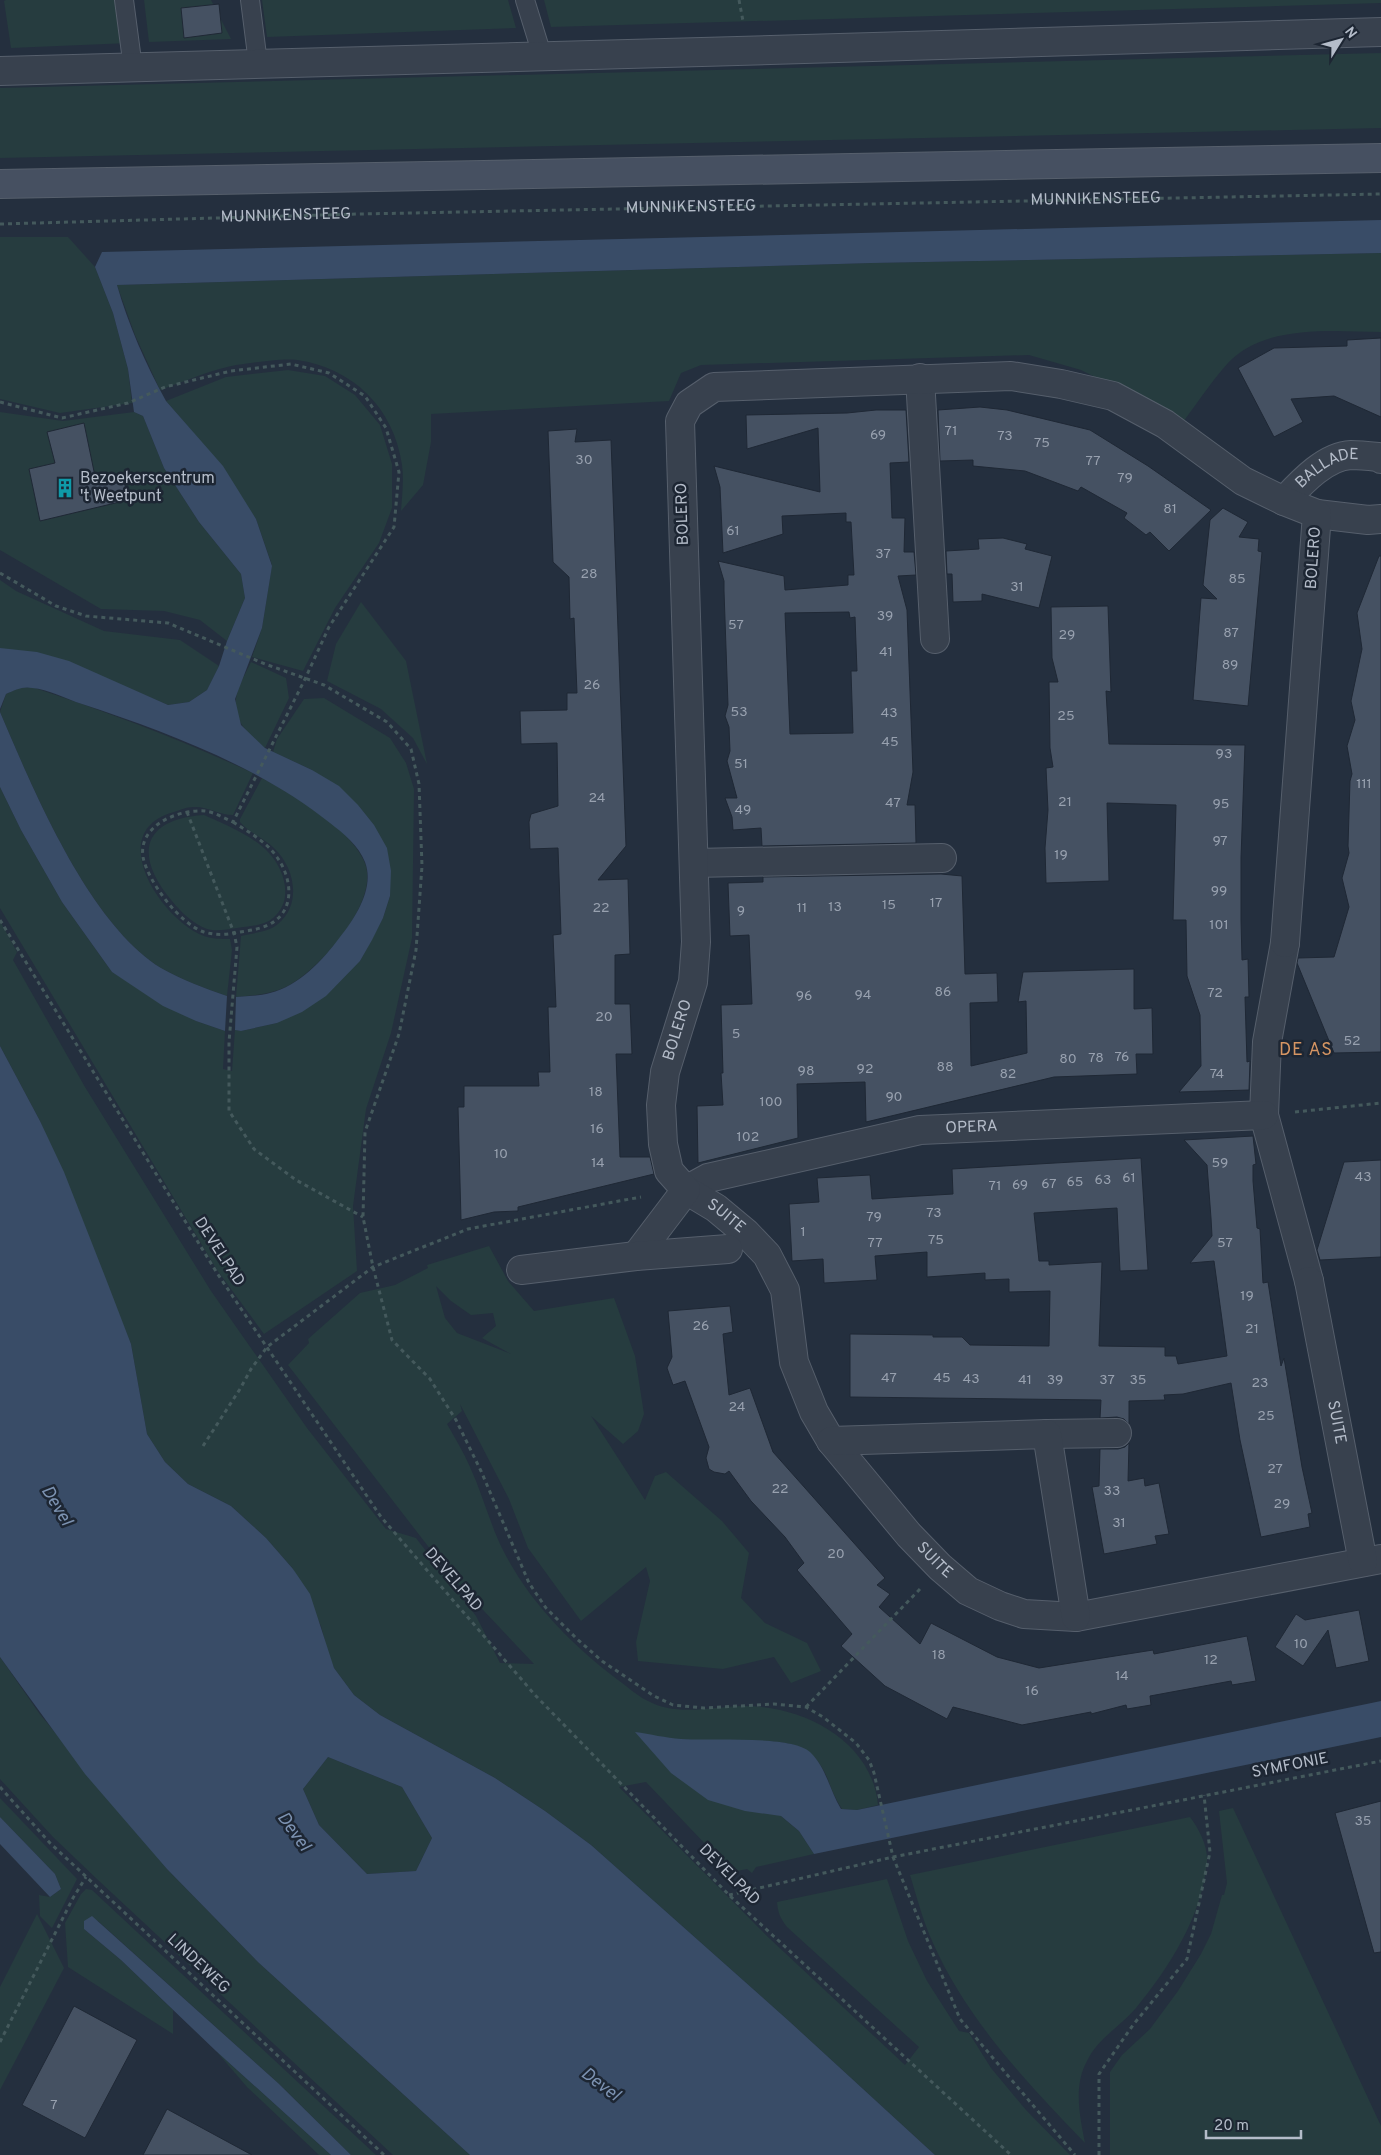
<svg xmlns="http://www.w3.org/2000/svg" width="1381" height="2155" viewBox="0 0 1381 2155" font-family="Overpass,sans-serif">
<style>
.green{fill:#263c3f;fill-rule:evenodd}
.water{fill:#394c67;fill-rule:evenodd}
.building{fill:#455162;stroke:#1f2835;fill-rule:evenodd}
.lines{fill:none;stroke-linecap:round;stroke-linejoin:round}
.service-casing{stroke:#565f6c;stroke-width:20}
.pedestrian-casing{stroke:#565f6c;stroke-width:30}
.minor-casing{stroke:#565f6c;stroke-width:30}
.secondary-casing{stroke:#565f6c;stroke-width:30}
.path{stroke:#44595c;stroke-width:3;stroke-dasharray:4 4;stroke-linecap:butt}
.service{stroke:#38414e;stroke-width:18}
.pedestrian{stroke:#38414e;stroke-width:28}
.minor{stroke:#38414e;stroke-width:28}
.secondary{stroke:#465061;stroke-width:28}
.labels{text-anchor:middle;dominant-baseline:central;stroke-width:5;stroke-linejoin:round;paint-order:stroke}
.number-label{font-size:14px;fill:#98a1af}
.street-label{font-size:16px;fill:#b4bcc9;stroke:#1d2633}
.poi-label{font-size:16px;fill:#b4bcc9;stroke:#1d2633;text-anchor:start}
.neighbourhood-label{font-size:18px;letter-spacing:1px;fill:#d59563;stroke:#1d2633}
.water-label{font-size:18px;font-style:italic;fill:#7c92b1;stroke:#1d2633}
</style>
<rect width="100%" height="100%" fill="#242f3e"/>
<g class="green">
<polygon points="6,0 122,0 129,43 11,48 4,1"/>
<polygon points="144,0 211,0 231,39 149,42"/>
<polygon points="262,0 508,0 516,28 267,37"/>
<polygon points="544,0 1381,0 1381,3 551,27"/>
<polygon points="1381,53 1381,128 0,158 0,88"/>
<polygon points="0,237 68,237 95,267 113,313 128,369 132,403 60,413 0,399"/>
<path d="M1381 253V332C1333 331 1264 324 1228 363 1210 383 1194 408 1177 430L1129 394 1081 370 1029 355 701 365 681 373 669 401 431 414V442L423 485 401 511C402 496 404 480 402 465 394 408 353 368 297 360 283 358 251 363 236 365 213 369 183 382 160 390L135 335 117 285 872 263Z"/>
<polygon points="288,370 325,376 355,395 380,425 392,464 392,508 379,543 335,608 303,671 252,657 262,628 272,565 256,519 191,430 166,401 226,377"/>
<polygon points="0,412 63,421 134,412 143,416 164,468 199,522 241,574 245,598 227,641 200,620 164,611 101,609 0,550"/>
<polygon points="0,580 16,591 104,631 180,640 219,666 207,690 189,702 168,705 133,690 0,648"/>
<polygon points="361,602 406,661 427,764 413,738 381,709 327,681 336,644"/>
<path d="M251 662 286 678 289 698 265 748C250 736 232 720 236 699 237 687 246 673 251 662Z"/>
<path d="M32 687C108 712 181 740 253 773L233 815C219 815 207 806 193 807 187 807 180 810 174 812 103 831 161 920 204 936 212 939 222 939 230 939L232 950 227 996C204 988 182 980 161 968 88 923 33 789 0 712L6 694 19 688Z"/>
<polygon points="324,698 390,738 406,763 414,789 412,938 391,1033 366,1109 353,1206 357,1271 264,1334 217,1270 0,908 0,787 21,830 62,902 112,972 196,1021 225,1031 223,1069 232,1071 235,1030 241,1031 277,1023 360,961 383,918 390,896 312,770 273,752 277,739 304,699"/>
<path d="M262 778C294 796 348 826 364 861 382 899 322 966 291 984 274 994 256 995 236 997L241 936C253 933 269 932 278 924 302 904 295 868 274 848 264 838 249 833 240 822V819Z"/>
<path d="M204 815C223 823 255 837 269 853 285 870 294 901 273 918 264 926 249 926 237 928 227 929 217 932 207 929 193 924 181 912 172 901 134 856 141 819 204 815Z"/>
<path d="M0 921 17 952 13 960 85 1087 211 1291 307 1428 386 1529 416 1538 476 1616 500 1663 534 1664 451 1576 288 1365 309 1343 308 1339 360 1293 395 1285 428 1268 427 1265 489 1246 508 1281 534 1311 614 1298 635 1356 644 1414 638 1431 623 1444 591 1416 645 1500 655 1476 666 1472 722 1521 749 1553 741 1598 765 1623 807 1643 821 1671 791 1683 774 1657 723 1669 638 1661 636 1642 650 1581 646 1567 581 1621 528 1548 509 1499 460 1404 462 1411 447 1424C455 1438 464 1453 470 1467 483 1495 490 1525 504 1552 530 1603 573 1646 618 1680 627 1686 636 1695 646 1700 676 1717 709 1707 742 1706 802 1705 872 1740 878 1805L857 1810 842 1809C835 1798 831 1788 827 1777 810 1738 780 1742 744 1741L756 1788 782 1817 799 1831 814 1854 756 1867 752 1873 747 1869 732 1872 646 1782 619 1787 769 1938 905 2065 919 2047 787 1927C780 1918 778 1913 777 1902L887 1879 908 1941 927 1981 959 2031 969 2033 991 2068 1026 2110 1070 2155H935L790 2022 591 1845 545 1811 495 1778 380 1715 354 1695 334 1668 328 1653 321 1626 293 1569 266 1538 231 1506 188 1484 165 1462 147 1434 131 1344 40 1121 0 1046ZM436 1286 451 1301 471 1315 493 1313 496 1326 482 1338 511 1354 457 1333 445 1318Z"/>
<polygon points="0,1657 39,1713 167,1869 259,1963 470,2155 393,2155 98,1880 53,1837 0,1779"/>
<polygon points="328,1757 402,1787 432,1838 416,1871 367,1874 319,1825 303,1789"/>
<polygon points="0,1798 77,1879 52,1928 40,1916 39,1895 50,1897 61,1889 55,1874 0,1817"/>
<polygon points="1233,1808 1381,2126 1381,2155 1110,2155 1110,2072 1122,2055 1150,2029 1178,1991 1201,1954 1211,1934 1222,1895 1224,1895 1227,1883 1219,1811"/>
<path d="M1190 1817C1199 1829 1208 1846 1207 1862 1202 1916 1169 1968 1136 2008 1120 2027 1098 2038 1087 2061 1073 2086 1080 2117 1085 2143 1028 2084 967 2020 933 1943 923 1921 917 1898 910 1875Z"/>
<polygon points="86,1889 92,1890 376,2155 351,2155 278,2083 98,1921 84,1929 121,1960 173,2010 173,2034 68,1967 65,1923 81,1894"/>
<polygon points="37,1914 64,1968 0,2090 0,1987"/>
<polygon points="216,2051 331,2155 319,2155 247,2087"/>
</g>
<g class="water">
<path d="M1381 220V253L872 263 117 285C128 324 146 365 166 401L223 466 256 519 272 566 262 628 235 699 241 725 265 748 312 770 339 786 358 805 374 825 387 848 391 871 390 896 383 918 372 940 360 961 326 996 302 1012 277 1023 241 1031 235 1030 236 997C247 996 259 996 270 993 299 986 323 960 340 937 355 918 375 888 365 862 359 846 343 833 330 823 260 767 167 732 82 704 66 699 48 689 32 688 23 686 15 690 6 694L0 709V648L37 652 69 661 168 705 189 702 207 690 219 666 227 641 245 598 241 574 199 522 164 468 143 416 134 412 128 369 113 313 95 267 102 252Z"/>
<path d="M0 712C33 789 88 923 161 968 182 980 204 988 227 996L225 1031 196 1021 163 1006 112 972 62 902 21 830 0 787Z"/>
<path d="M0 1046 40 1121 64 1172 106 1279 131 1344 147 1434 165 1462 188 1484 231 1506 266 1538 293 1569 310 1594 334 1668 354 1695 380 1715 495 1778 545 1811 591 1845 790 2022 935 2155H470L259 1963 167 1869 85 1774 0 1657ZM328 1757 402 1787 432 1838 416 1871 367 1874 319 1825 303 1789Z"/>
<path d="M1381 1701V1737L814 1854 799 1831 781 1816 745 1811 708 1800 671 1773 635 1732C650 1734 666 1738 681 1739 708 1741 792 1735 810 1752 826 1767 830 1791 841 1809L857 1810Z"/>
<polygon points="0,1817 55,1874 61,1889 50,1897 0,1844"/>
<polygon points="92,1916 278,2083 351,2155 331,2155 216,2051 121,1960 84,1929 84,1921"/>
</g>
<g class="building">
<polygon points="219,4 222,33 184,38 181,8"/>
<polygon points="1381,338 1381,417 1334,396 1291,399 1303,422 1274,437 1238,368 1274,348 1347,346 1347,340"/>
<polygon points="980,407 1007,410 1090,430 1148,466 1211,510 1169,551 1150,532 1146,535 1124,518 1127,513 1081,487 1078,491 1025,471 973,466 973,460 940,461 938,410"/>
<path d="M876 410H906L909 462 890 463 892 518H905L904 552H914L916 575 898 576 907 610 913 772 907 805H915L916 843 762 846 761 828 733 830 732 817 725 798H737L727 761 730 751 729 727 725 716 728 705 724 591V581L718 561 784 576 785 590 848 585V575H854L851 522H846V513L782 516 783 534 723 553 720 487 714 466 820 492 818 428 747 449 746 415 847 413ZM849 612 850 618 855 617 857 671H851L853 733 790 734 785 613Z"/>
<polygon points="84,423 96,481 123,475 128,500 40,521 29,469 55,463 47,432"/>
<polygon points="577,429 575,442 611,440 626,846 598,880 628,879 630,954 615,955 615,1004 630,1004 632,1054 616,1054 620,1157 650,1157 654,1174 518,1207 518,1211 494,1212 461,1220 458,1107 464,1107 464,1086 539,1086 538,1072 550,1072 548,1007 556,1007 553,935 561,934 558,848 530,849 529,822 531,814 558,806 557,743 521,744 520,711 567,710 567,693 577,693 574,618 570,619 569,577 553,562 548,431"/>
<polygon points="1223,508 1248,522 1239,537 1259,539 1258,551 1262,552 1248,706 1193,700 1201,598 1217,599 1203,585 1210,520"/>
<polygon points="1003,538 1027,544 1025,549 1052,556 1039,608 982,594 982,601 953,602 952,574 947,574 946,551 979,549 978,539"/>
<polygon points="1379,556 1381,556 1381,1052 1334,1053 1297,963 1298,958 1334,957 1349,907 1342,878 1349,853 1348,846 1350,781 1352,774 1347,746 1355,720 1351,701 1362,649 1357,613"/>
<polygon points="1108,606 1111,692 1106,691 1109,744 1245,745 1241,858 1241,920 1242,960 1248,959 1249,997 1245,997 1247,1062 1250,1061 1249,1090 1179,1092 1201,1066 1200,1015 1187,976 1186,920 1173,920 1176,805 1107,803 1109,881 1046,883 1045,848 1048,810 1046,768 1053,767 1050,748 1049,682 1058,682 1052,658 1051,607"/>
<polygon points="941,874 962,876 965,974 997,973 998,1002 970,1003 971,1066 1027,1053 1026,1001 1018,1002 1023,972 1134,969 1134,1009 1152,1008 1153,1054 1136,1054 1137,1074 1054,1077 866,1122 865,1082 797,1084 798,1138 698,1163 697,1106 723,1105 721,1073 723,1073 721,1005 752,1004 749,935 730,936 728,883 763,882 763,877"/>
<polygon points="1253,1136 1256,1164 1253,1165 1253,1181 1257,1228 1260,1229 1263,1283 1268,1282 1281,1366 1284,1358 1302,1467 1312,1513 1308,1514 1310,1527 1261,1537 1240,1440 1231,1383 1183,1394 1164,1395 1165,1400 1129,1401 1129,1424 1124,1419 1117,1417 1100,1418 1101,1400 850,1397 850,1334 933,1335 933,1337 962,1337 970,1345 1049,1346 1050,1291 1009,1292 1009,1279 985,1280 985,1273 927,1277 927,1252 875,1256 877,1280 824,1283 823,1259 792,1261 789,1204 819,1202 817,1178 870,1175 872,1199 902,1197 953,1194 952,1169 1141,1158 1148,1270 1120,1271 1117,1208 1034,1213 1039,1261 1049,1261 1049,1265 1102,1262 1099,1346 1165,1347 1165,1356 1176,1356 1178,1364 1227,1356 1214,1261 1190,1263 1212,1236 1211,1218 1207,1165 1184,1140"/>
<polygon points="1381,1160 1381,1257 1320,1260 1317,1250 1344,1162"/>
<polygon points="730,1306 733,1332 723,1334 729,1395 750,1388 773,1452 885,1578 877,1585 890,1594 879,1607 920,1644 931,1623 997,1657 1039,1668 1153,1650 1154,1654 1247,1636 1256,1681 1232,1685 1231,1681 1150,1696 1151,1705 1127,1709 1126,1705 1091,1714 1091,1712 1022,1725 953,1707 947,1719 885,1686 841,1646 852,1634 797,1570 804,1563 785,1537 751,1501 729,1471 725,1474 714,1472 709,1469 706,1458 709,1447 685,1381 673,1385 667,1368 672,1357 668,1311"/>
<polygon points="1129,1443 1128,1481 1144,1478 1145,1486 1159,1483 1169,1534 1155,1536 1157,1544 1104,1554 1092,1487 1099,1486 1100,1449 1118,1449 1125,1447"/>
<polygon points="1359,1610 1369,1661 1336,1668 1328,1630 1303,1666 1275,1647 1296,1614 1305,1620"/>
<polygon points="1381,1801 1381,1952 1374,1953 1335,1813"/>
<polygon points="74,2006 137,2040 85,2138 22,2105"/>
<polygon points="167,2109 252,2155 143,2155"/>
</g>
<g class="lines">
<defs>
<g id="service">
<polyline points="124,0 133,68"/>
<polyline points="250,0 258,63"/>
<polyline points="525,0 543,58"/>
</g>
<g id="pedestrian">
<polyline points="1285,943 1267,1042 1264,1115 1309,1281"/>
<path id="s2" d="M686 1190 708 1178 920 1130 1264 1115"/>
</g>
<g id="minor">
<path d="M0 71C460 58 921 47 1381 32"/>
<polyline points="920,378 935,639"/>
<path id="s3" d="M1284 501C1300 484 1325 456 1351 455 1360 455 1369 456 1378 457L1381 459"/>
<polyline points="1317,514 1368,520 1381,519"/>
<polyline points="694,863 942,858"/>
<path id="s4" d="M686 1190 716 1208 746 1233 767 1255 785 1290 794 1362 814 1412 831 1441 909 1535 940 1567 968 1591 1000 1606 1024 1614 1076 1617 1381 1559"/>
<path id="s5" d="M636 1256 686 1190 669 1171 663 1144 661 1105 665 1072 693 982 696 942 680 421 689 404 714 387 1011 376 1061 384 1113 396 1165 424 1243 481 1284 501 1317 514 1285 943"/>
<polyline points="521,1270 636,1256 728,1249"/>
<path id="s6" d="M1309 1281 1363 1562"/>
<polyline points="1047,1434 1117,1433"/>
<polyline points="831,1441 1047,1434 1076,1617"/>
</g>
<polyline id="secondary" points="0,184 1381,158"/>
</defs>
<use href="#service" class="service-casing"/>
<use href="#pedestrian" class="pedestrian-casing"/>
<use href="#minor" class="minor-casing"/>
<use href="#secondary" class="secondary-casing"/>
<g class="path">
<polyline points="739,0 743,21"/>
<path id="s1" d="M0 224 360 214 1381 194"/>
<path d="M0 402 62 418 128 403 165 387 231 371 291 364 329 373 365 396 386 428 399 472 394 527 329 627 305 679 233 822C224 818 214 812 205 811 179 809 138 825 143 857 148 882 180 924 204 932 214 935 224 935 234 933L237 947 229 1042V1111L254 1149 296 1180 363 1217"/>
<polyline points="0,573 56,606 86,616 168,623 265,664 324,685 387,722 411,749 419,784 422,866 416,950 399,1034 365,1132 363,1217 373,1267 392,1340 430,1379 456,1420 481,1471 529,1583 546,1608 577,1639 602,1661 654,1696 673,1705 704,1708 774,1704 806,1707 823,1717 856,1743 869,1760 874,1773 893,1857 960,2019 1075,2155"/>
<path d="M187 812 234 933C245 931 258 930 268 925 298 911 292 874 273 852 263 840 247 831 233 822"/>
<polyline points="0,920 217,1273 381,1517 535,1695 729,1895 1011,2155"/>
<polyline points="1295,1112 1381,1103"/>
<polyline points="203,1446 240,1389 251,1369 267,1347 373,1267 468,1229 641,1197"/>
<polyline points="806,1707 920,1589"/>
<polyline points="0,1787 50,1843 384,2155"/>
<polyline points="729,1895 893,1857 1381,1761"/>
<polyline points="0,2042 73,1898 86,1877"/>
<polyline points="1099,2155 1099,2074 1133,2025 1187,1959 1210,1852 1204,1795"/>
</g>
<use href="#service" class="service"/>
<use href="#pedestrian" class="pedestrian"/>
<use href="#minor" class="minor"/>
<use href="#secondary" class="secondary"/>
</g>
<defs>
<symbol id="building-bare" viewBox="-9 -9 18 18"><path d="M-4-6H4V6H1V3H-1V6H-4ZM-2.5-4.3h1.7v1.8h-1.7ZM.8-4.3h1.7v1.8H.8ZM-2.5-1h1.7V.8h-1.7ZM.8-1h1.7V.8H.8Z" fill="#0f9aa8" stroke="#1d2633" stroke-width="2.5" paint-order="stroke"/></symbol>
</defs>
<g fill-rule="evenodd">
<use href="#building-bare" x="51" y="474" width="28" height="28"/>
</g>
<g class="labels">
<g class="number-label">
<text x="951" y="431">71</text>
<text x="878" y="435">69</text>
<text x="1005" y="436">73</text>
<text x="1042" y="443">75</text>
<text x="584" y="460">30</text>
<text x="1093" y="461">77</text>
<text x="1125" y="478">79</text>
<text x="1170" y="509">81</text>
<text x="733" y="531">61</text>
<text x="883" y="554">37</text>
<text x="589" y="574">28</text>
<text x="1237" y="579">85</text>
<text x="1017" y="587">31</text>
<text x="885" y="616">39</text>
<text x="736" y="625">57</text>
<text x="1231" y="633">87</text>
<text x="1067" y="635">29</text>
<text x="886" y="652">41</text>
<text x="1230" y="665">89</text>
<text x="592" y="685">26</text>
<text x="739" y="712">53</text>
<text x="889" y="713">43</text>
<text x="1066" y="716">25</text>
<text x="890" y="742">45</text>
<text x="1224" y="754">93</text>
<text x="741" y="764">51</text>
<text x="1364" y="784">111</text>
<text x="597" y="798">24</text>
<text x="1065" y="802">21</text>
<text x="893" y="803">47</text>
<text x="1221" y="804">95</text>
<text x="743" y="810">49</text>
<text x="1220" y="841">97</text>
<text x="1061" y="855">19</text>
<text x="1219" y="891">99</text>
<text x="936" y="903">17</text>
<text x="889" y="905">15</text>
<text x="835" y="907">13</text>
<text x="601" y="908">22</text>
<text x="802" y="908">11</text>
<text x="741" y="911">9</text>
<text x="1219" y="925">101</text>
<text x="943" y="992">86</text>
<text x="1215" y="993">72</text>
<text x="863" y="995">94</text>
<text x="804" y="996">96</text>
<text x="604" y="1017">20</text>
<text x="736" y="1034">5</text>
<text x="1352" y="1041">52</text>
<text x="1122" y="1057">76</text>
<text x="1096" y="1058">78</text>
<text x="1068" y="1059">80</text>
<text x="945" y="1067">88</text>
<text x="865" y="1069">92</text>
<text x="806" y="1071">98</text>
<text x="1008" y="1074">82</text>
<text x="1217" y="1074">74</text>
<text x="596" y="1092">18</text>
<text x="894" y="1097">90</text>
<text x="771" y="1102">100</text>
<text x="597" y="1129">16</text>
<text x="748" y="1137">102</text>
<text x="501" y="1154">10</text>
<text x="598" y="1163">14</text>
<text x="1220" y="1163">59</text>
<text x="1363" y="1177">43</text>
<text x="1129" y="1178">61</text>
<text x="1103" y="1180">63</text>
<text x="1075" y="1182">65</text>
<text x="1049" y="1184">67</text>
<text x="1020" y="1185">69</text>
<text x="995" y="1186">71</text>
<text x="934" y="1213">73</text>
<text x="874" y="1217">79</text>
<text x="803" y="1232">1</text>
<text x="936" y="1240">75</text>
<text x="875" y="1243">77</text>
<text x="1225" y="1243">57</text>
<text x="1247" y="1296">19</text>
<text x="701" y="1326">26</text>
<text x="1252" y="1329">21</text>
<text x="889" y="1378">47</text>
<text x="942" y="1378">45</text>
<text x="971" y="1379">43</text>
<text x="1025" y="1380">41</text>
<text x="1055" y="1380">39</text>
<text x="1107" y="1380">37</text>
<text x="1138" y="1380">35</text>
<text x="1260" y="1383">23</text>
<text x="737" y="1407">24</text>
<text x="1266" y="1416">25</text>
<text x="1275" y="1469">27</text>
<text x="780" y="1489">22</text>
<text x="1112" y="1491">33</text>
<text x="1282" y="1504">29</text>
<text x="1119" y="1523">31</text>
<text x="836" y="1554">20</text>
<text x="1301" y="1644">10</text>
<text x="939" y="1655">18</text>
<text x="1211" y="1660">12</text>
<text x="1122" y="1676">14</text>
<text x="1032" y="1691">16</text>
<text x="1363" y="1821">35</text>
<text x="54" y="2105">7</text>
</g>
<g class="street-label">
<text stroke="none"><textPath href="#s1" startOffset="1096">MUNNIKENSTEEG</textPath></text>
<text stroke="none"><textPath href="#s1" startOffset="691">MUNNIKENSTEEG</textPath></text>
<text stroke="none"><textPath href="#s1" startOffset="286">MUNNIKENSTEEG</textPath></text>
<text stroke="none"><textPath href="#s3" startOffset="56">BALLADE</textPath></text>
<text transform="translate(683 514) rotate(-92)">BOLERO</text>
<text transform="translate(1314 558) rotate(-86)">BOLERO</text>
<text stroke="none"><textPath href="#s5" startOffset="252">BOLERO</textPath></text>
<text stroke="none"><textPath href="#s2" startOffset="294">OPERA</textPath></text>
<text stroke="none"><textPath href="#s4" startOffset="48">SUITE</textPath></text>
<text transform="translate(219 1252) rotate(57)">DEVELPAD</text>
<text stroke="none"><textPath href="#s6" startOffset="144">SUITE</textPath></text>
<text stroke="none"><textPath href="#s4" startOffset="462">SUITE</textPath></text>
<text transform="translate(453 1580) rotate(49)">DEVELPAD</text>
<text transform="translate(1290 1766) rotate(-11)">SYMFONIE</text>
<text transform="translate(729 1875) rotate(45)">DEVELPAD</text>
<text transform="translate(198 1964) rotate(43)">LINDEWEG</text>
</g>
<g class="poi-label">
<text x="80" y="479">Bezoekerscentrum<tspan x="80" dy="18">'t Weetpunt</tspan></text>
</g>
<g class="neighbourhood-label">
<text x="1306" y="1050">DE AS</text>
</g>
<g class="water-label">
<text transform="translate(56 1506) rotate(59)">Devel</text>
<text transform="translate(293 1832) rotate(54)">Devel</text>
<text transform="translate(600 2085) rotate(37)">Devel</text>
</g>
</g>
<g transform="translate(1341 40) rotate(53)" stroke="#1d2633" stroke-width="4" paint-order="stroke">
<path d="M0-4L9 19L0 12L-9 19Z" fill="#b4bcc9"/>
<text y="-8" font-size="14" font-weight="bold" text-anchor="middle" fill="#b4bcc9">N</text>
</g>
<path d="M1206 2130v8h95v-8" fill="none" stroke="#b4bcc9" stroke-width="2.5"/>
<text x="1214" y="2130" font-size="15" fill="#b4bcc9" stroke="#1d2633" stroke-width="4" paint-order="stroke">20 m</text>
</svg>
